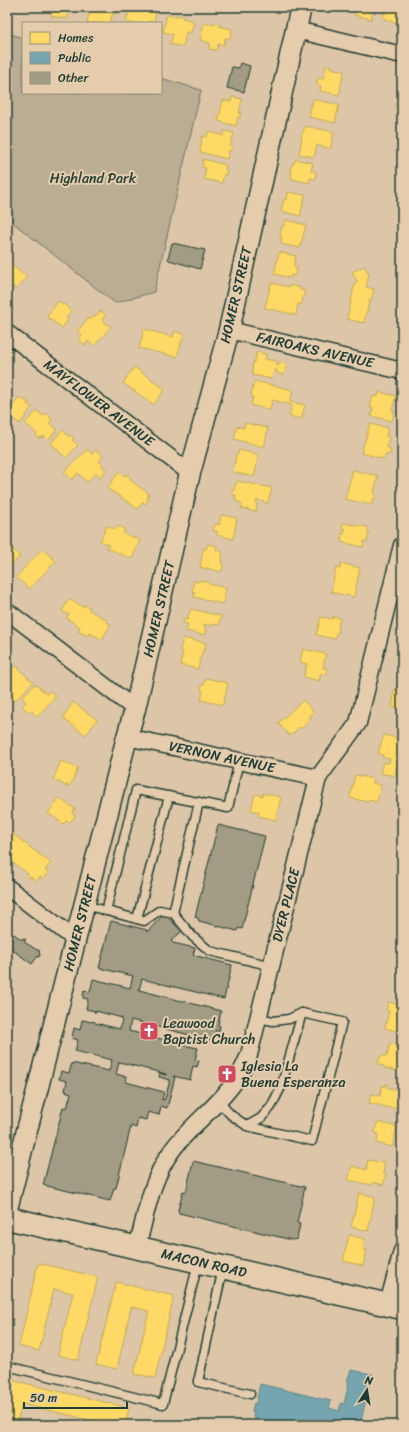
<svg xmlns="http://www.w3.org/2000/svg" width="409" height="1432" viewBox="0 0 409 1432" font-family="Sriracha,sans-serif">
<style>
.green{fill:#baad93;stroke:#6c7564}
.homes{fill:#ffd966;stroke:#bcaa57}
.public{fill:#76a5af;stroke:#5c868a}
.building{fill:#a29c84;stroke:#1f3d34;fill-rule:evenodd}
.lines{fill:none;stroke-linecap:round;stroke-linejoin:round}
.service-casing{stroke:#1f3d34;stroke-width:11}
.minor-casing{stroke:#1f3d34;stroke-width:19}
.tertiary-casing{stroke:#1f3d34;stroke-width:23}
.secondary-casing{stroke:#1f3d34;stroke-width:25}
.service{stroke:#e5ccad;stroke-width:8}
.minor{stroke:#e5ccad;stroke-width:16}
.tertiary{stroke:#e5ccad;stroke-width:20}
.secondary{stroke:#e5ccad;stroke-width:22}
.labels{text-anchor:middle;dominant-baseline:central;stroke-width:4;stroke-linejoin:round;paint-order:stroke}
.park-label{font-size:14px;fill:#274339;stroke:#e5ccad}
.street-label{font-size:14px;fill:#1f3d34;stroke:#e5ccad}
.poi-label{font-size:14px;fill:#1f3d34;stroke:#e5ccad;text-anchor:start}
</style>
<rect width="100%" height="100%" fill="#ddc6a8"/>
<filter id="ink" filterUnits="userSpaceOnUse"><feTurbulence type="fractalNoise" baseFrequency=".025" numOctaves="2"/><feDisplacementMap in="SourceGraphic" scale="8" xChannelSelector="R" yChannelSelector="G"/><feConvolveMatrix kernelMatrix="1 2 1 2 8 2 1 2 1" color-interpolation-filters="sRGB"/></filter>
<g filter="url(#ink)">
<polygon class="green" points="7,33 23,38 23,93 161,93 161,78 201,90 154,292 115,303 7,218"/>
<g class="homes">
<polygon points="24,7 32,7 31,10 23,9"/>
<polygon points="53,7 75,7 74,11 69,10 67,19 51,16"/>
<polygon points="91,7 119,7 117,14 113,12 110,23 87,23"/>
<polygon points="130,7 139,8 139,7 144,7 143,10 156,12 154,22 149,21 149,23 126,23"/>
<polygon points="356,7 374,7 371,19 354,15"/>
<polygon points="386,7 402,7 402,28 400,28 401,26 398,25 399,23 384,19 384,17 382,16 382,14 385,14"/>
<polygon points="167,15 176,17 176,15 183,16 182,18 194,21 191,33 186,32 183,47 170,44 173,34 163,32"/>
<polygon points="204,23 214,25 214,23 220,24 219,26 232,29 230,39 225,38 224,45 218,44 217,50 209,49 210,43 200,40"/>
<polygon points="326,65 332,66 331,68 344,71 339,95 320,91 321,86 317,85 318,78 323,79"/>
<polygon points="402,88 402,109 395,108 399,91 401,92"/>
<polygon points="232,97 242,99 239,113 241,113 240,117 238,117 236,126 218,121 223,100 231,102"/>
<polygon points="313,99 339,105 335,123 309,117 311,108 309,108 309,105 312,106"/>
<polygon points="305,126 334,132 330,149 317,145 314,157 299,154 302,138 301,137"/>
<polygon points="208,131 223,136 224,131 234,133 230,146 232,146 232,150 229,150 227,159 200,152 202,136 207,137"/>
<polygon points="203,159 226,165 225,170 227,170 226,175 224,174 222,183 204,179 206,168 202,167"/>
<polygon points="295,159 313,163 311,171 316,172 315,179 310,178 309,183 292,179 292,177 291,177 292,171 290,170 292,164 294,164"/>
<polygon points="288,192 305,195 300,216 281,211 284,199 287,200"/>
<polygon points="286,220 306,225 300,248 281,244 282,238 280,237 282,226 284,226"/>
<polygon points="279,252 296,256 294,266 297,267 295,276 291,275 291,278 274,274"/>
<polygon points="9,263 27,277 16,289 12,286 9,289 7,287 7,266"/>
<polygon points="364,266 369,274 366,287 374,289 372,299 370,299 364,323 347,319 355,282 356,283 357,281 352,272"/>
<polygon points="271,283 290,287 290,285 301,288 300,290 305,291 301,305 298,304 296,315 265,308"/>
<polygon points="58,301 63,305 64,304 71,311 66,318 68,320 62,328 47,317"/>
<polygon points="101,311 106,315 102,320 111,327 94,346 88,341 85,345 78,339 82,335 77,331 89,318 91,319"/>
<polygon points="144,329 173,337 175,331 184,334 177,357 139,348"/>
<polygon points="257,352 266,354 265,359 276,361 275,365 278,366 279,362 287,364 284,375 277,373 277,370 274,370 272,379 252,375 253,362 254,363"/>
<polygon points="134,367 165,389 154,405 123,383"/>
<polygon points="254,381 293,390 290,402 305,405 301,419 289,416 292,405 272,400 270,410 251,405 253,397 251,395"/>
<polygon points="379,392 396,396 392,410 394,411 392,421 371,416 373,408 370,408 373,396 378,397"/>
<polygon points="19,397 24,401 26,400 28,402 27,404 32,407 20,424 7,414"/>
<polygon points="37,411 43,416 46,413 52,419 49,423 57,429 57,430 48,440 44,436 41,438 40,437 38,438 36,435 37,434 25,423"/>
<polygon points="245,423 268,428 264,447 234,439 237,426 244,428"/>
<polygon points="370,424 388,428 386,436 389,437 386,447 390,448 390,450 391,451 391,454 389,453 388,455 385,455 384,459 361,453"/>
<polygon points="63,430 69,437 71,435 74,438 72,440 78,445 66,458 51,443 58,435 58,434"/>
<polygon points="88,449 92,454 96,450 103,457 99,461 103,465 102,466 106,470 100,477 96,473 87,482 78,473 72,480 64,472"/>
<polygon points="239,450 259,455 254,477 233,472 236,454 238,454"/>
<polygon points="353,470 378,476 374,494 376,495 375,499 373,499 371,505 345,499"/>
<polygon points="119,472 125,476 126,474 131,478 130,480 149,494 147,498 149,499 145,504 143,502 138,509 107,488"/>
<polygon points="237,481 272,488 268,503 257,500 256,504 257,504 256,512 241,508 242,504 235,500 236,495 232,494"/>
<polygon points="221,515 237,518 233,539 217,535 217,531 213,531 215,524 219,525"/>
<polygon points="343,523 368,527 367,531 369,532 367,542 364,541 363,547 341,542 342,533 344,534 345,529 342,528"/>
<polygon points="107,526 116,529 118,526 125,529 123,533 140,540 132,559 107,548 109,545 100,541"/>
<polygon points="7,544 20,556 8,569 7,568"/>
<polygon points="208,544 217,546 216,550 223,552 221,563 223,563 223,566 221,572 207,568 207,569 204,569 204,568 200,567 203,549 206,549"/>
<polygon points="42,549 56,561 29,589 16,577"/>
<polygon points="341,563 360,568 354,597 331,592 336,568 340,569"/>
<polygon points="200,580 209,582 209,584 226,588 223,604 194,597 195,592 192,591 194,581 199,582"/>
<polygon points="69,599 83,607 84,605 90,608 89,610 107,620 106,622 111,624 102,639 89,633 88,636 78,631 80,627 66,618 69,615 62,611"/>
<polygon points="191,609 221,616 219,625 213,624 213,626 204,624 204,627 206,628 204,635 186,631 188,624 183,623 184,619 188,620 188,615"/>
<polygon points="333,616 340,618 338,628 339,629 338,633 336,633 335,639 316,635 321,617 333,619"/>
<polygon points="183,638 206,643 204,651 202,651 198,669 180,665 183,652 180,651"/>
<polygon points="303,649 326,654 323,668 327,668 327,673 325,675 321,673 319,681 304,677 307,664 300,662"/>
<polygon points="10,664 15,668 17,666 20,669 19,670 26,675 26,676 33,682 15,701 7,695 7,669"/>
<polygon points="206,678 228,683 223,705 201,700 203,691 201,690 202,684 204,685"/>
<polygon points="35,684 47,694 50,691 56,696 37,717 32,711 30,713 22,706 26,702 22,697"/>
<polygon points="397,684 402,686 402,704 400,709 392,707 394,696 393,695 394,690 396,691"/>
<polygon points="303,700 314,712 309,717 311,719 301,729 299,727 290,736 278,723"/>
<polygon points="73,702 97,720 86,735 65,720 66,719 63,717"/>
<polygon points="384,735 402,739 395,776 380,773 383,762 389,763 390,759 382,757 383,755 378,753"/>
<polygon points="61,761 78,768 72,782 69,786 66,785 66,787 63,785 63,784 53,779"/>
<polygon points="355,775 374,779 373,783 381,785 377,802 368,800 368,802 350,798"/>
<polygon points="263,793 281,797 276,820 258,816 259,812 251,810 255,794 263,796"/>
<polygon points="59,798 75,809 72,813 75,816 69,823 66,821 63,824 48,813"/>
<polygon points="10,832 51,863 45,870 48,872 43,879 40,877 36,881 30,876 29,878 26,876 28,874 12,862 13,860 7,856 7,842 10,838 8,836"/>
<polygon points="388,1002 402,1005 402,1033 385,1028 389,1011 386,1010"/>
<polygon points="390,1043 402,1046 402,1072 384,1068 384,1066 378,1064 381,1055 387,1056"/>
<polygon points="385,1084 388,1085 388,1088 402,1090 401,1101 398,1101 399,1102 398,1107 396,1106 396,1109 369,1103 371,1094 380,1096 382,1086 385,1087"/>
<polygon points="378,1122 397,1127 392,1147 377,1143 378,1134 375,1133 375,1129"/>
<polygon points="368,1160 385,1163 383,1173 386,1174 383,1185 373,1182 372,1185 348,1180 352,1166 366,1170"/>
<polygon points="359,1193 375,1197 368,1231 351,1227"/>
<polygon points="349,1235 365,1239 363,1250 367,1250 363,1266 343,1261"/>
<polygon points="38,1263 98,1277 78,1360 58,1355 73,1293 54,1289 39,1351 19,1346"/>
<polygon points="116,1282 174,1296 155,1378 134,1374 149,1311 131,1307 117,1369 96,1364"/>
<polygon points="7,1379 129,1408 125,1425 111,1425 22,1404 17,1422 29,1425 7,1425"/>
</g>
<polygon class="public" points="351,1370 372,1374 360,1425 285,1425 253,1418 254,1412 252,1411 254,1403 256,1404 260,1384 331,1401 329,1408 339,1411 341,1403 344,1404 349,1382 347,1381"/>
<g class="building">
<polygon points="240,63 250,66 244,92 227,88 232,67 239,68"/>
<polygon points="172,243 205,250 200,269 169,260 168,259"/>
<polygon points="218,825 265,836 242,929 238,928 237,931 199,921 198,918 195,917"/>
<path d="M164 914 182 931 171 941 173 943 195 948 193 955 232 965 224 999 142 979 139 990 221 1011 218 1025 220 1026 219 1031 216 1030 213 1041 131 1020 129 1031 173 1042 174 1040 177 1041V1044L198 1048 195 1060 199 1061 197 1067 193 1066 190 1080 173 1076 175 1077 167 1108 161 1106 159 1115 148 1112 146 1120 138 1118 136 1128 131 1126 116 1188H114L110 1201 43 1185 63 1107 67 1108 71 1093 65 1091 67 1081 59 1079 61 1071 69 1073 72 1063 109 1071 112 1060 75 1051 78 1040 72 1038 74 1028 80 1030 82 1020 92 1022 93 1021 95 1022V1023L120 1029 122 1018 96 1011V1013L94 1012 95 1011 86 1009 88 999 83 998 84 990 90 992 93 979 130 988 133 976 99 968 111 921 147 930V932ZM119 1062 166 1074V1075L160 1073 159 1077 170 1080 165 1099 162 1100 164 1092 126 1082 127 1077 116 1074Z"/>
<polygon points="14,934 22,940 23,938 26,940 24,942 37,950 39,950 40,956 37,957 32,964 7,946 7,944"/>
<polygon points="193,1161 305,1187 297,1223 300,1224 297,1239 292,1240 179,1213 178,1210 183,1191 186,1192"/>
</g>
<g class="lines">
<defs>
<g id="service">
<polyline points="85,905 144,921 160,910 173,913 193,937 210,951 272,966"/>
<polyline points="106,911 136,790 228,808 239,761"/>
<polyline points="173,913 199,802"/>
<polyline points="137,919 169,796"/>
<polyline points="218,1101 231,1115 247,1126 312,1141 342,1022 302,1013 289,1019 273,1021 259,1018"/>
<polyline points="247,1126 261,1118 271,1107 281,1087 302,1013"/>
<polyline points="223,1268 198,1382 250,1394"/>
<polyline points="7,1366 163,1404 198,1263"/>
</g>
<g id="minor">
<polyline points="296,30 402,55"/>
<polyline points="229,330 402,371"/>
<polyline points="7,333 190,473"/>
<polyline points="7,611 135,709"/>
<polyline points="127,737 318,778"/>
<polyline points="7,887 76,940"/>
<path d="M137 1248C146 1214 151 1178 173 1149 191 1125 216 1108 233 1084 240 1075 245 1065 249 1055L318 778 358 723 402 545"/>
<polyline points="388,1304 402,1251"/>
</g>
<polyline id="tertiary" points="7,1209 127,737 135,709 190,473 229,330 301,7"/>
<polyline id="secondary" points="7,1218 402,1308"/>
</defs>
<use href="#service" class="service-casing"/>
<use href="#minor" class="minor-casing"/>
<use href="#tertiary" class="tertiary-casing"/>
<use href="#secondary" class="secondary-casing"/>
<use href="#service" class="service"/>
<use href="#minor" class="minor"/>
<use href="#tertiary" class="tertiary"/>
<use href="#secondary" class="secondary"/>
</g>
</g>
<defs>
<symbol id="church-square" viewBox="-11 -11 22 22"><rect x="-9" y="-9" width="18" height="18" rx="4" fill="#d1495b" stroke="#e5ccad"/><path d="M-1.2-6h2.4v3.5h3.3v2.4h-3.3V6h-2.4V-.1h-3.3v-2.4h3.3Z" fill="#fff"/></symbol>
</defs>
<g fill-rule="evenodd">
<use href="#church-square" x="138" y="1020" width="22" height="22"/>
<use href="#church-square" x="216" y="1063" width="22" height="22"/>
</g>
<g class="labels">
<g class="park-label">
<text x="93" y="178">Highland Park</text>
</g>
<g class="street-label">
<text transform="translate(236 295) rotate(-77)">HOMER STREET</text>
<text transform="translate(315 350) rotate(13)">FAIROAKS AVENUE</text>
<text transform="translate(99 403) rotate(37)">MAYFLOWER AVENUE</text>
<text transform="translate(159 609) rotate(-77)">HOMER STREET</text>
<text transform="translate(222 757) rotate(12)">VERNON AVENUE</text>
<text transform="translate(286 905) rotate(-76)">DYER PLACE</text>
<text transform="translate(80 923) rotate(-76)">HOMER STREET</text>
<text transform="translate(204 1263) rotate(13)">MACON ROAD</text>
</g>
<g class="poi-label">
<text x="163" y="1023">Leawood<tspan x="163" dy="16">Baptist Church</tspan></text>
<text x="241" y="1066">Iglesia La<tspan x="241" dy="16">Buena Esperanza</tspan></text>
</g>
</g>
<rect width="409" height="1432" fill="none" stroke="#e5ccad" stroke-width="24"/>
<rect x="12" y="12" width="385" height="1408" fill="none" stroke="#1f3d34" stroke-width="1.5" filter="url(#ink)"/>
<rect x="22" y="22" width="140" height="72" fill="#e5ccad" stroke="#96937d"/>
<rect x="30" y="32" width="20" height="12" fill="#ffd966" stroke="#96937d"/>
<text x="58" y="42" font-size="12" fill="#1f3d34">Homes</text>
<rect x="30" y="52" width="20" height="12" fill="#76a5af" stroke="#96937d"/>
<text x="58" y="62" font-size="12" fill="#1f3d34">Public</text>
<rect x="30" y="72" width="20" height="12" fill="#a29c84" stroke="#96937d"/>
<text x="58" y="82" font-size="12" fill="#1f3d34">Other</text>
<g transform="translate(367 1390) rotate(12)" stroke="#e5ccad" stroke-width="3" paint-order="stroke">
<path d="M0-3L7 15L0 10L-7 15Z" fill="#1f3d34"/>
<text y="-6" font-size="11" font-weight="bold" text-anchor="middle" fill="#1f3d34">N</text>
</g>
<path d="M24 1402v6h103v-6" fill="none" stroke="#1f3d34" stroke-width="2"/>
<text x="30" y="1402" font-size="12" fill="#1f3d34" stroke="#e5ccad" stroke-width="3" paint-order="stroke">50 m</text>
</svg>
